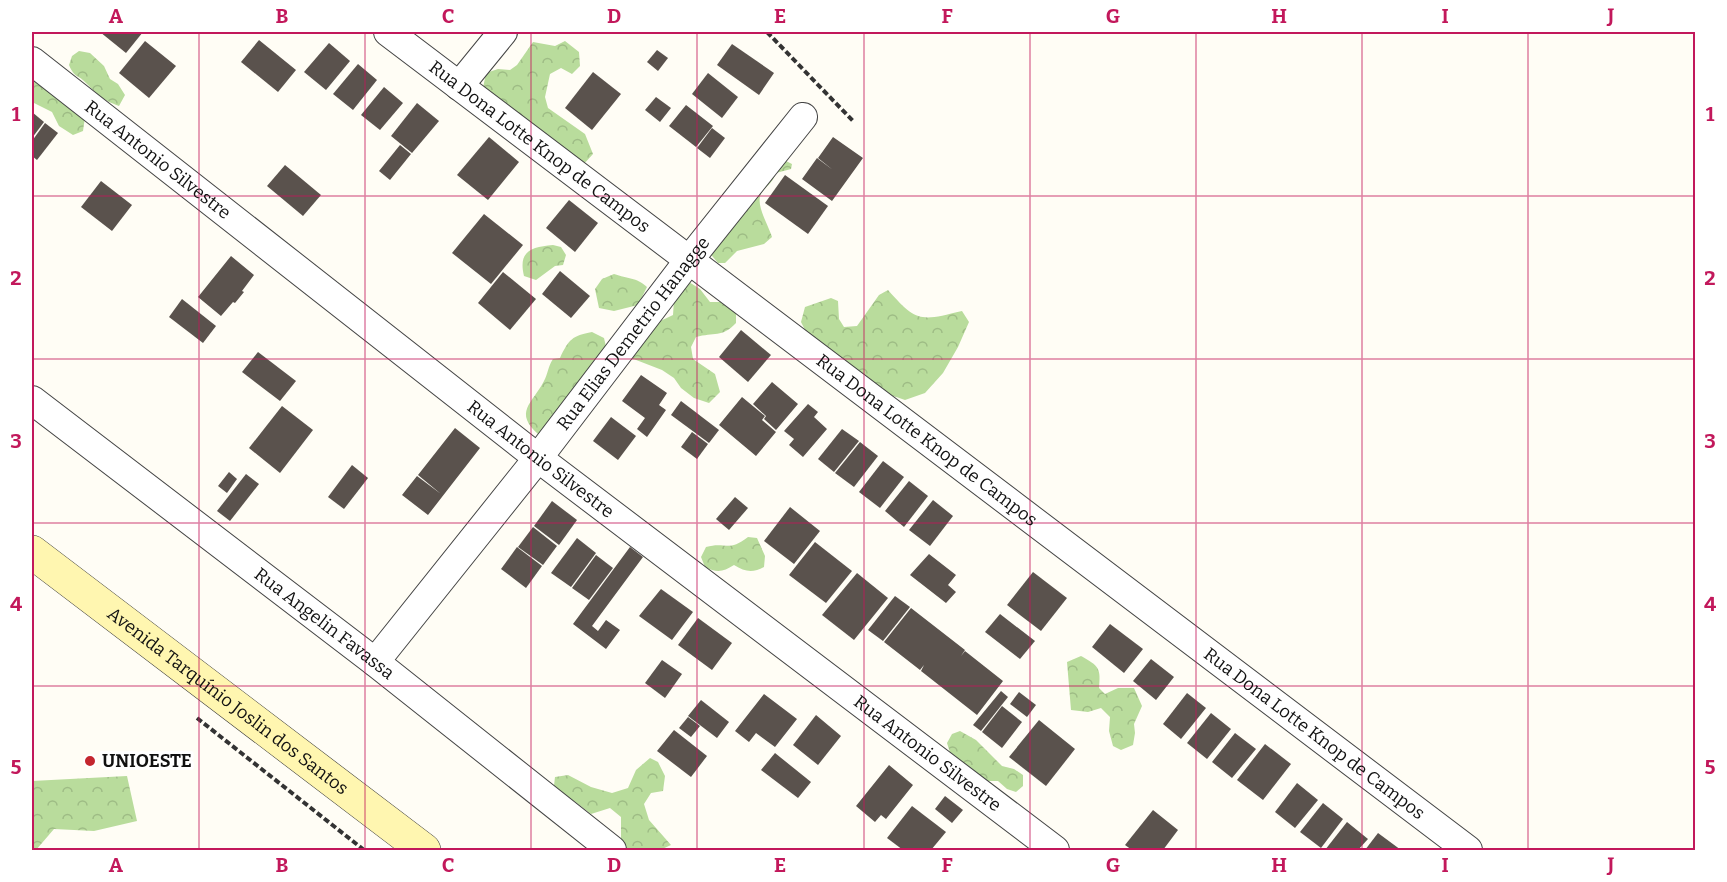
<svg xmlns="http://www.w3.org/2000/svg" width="1727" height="882" viewBox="0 0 1727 882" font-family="Bitter,serif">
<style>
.forest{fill:url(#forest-crowns)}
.building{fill:#5a524d}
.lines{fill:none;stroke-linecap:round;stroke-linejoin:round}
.street-casing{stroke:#444;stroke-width:30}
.secondary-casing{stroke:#333;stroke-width:34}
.path{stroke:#333;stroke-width:4;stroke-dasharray:6 3;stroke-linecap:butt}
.street{stroke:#fff;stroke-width:28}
.secondary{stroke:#fff6b0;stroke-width:33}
.grid{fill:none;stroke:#c2185b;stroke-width:1.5;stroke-opacity:0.55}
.poi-dot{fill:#c4262e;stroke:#fff;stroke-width:2}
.labels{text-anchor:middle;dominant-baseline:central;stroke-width:6;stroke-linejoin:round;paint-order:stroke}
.street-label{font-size:18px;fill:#111;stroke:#fff}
.poi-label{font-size:18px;font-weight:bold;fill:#111;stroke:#fff;text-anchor:start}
.neatline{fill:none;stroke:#c2185b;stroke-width:2}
.grid-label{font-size:20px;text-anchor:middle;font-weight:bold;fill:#c2185b}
</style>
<defs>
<pattern id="forest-crowns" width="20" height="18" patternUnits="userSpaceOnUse" patternTransform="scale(1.5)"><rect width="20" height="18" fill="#b9dc9c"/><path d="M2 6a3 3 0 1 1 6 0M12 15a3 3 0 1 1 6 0" fill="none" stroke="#9ebc85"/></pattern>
</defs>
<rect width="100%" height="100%" fill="#fffdf5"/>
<g class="forest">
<polygon points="565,41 579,52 580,66 572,74 561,68 550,74 545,97 548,108 585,134 593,154 582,166 483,88 486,73 498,69 510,70 517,65 533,42 555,46"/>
<path d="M79 51 90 53 104 66 110 79 118 84 125 95 119 106C101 99 99 96 86 83 78 74 75 79 69 65L72 56Z"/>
<polygon points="32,74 59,88 61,102 85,117 83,131 73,135 59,126 52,112 32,102"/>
<path d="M780 158 792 164 791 169 776 173C773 182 768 185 762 192 754 203 768 224 772 237L764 244 737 251 725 263H718L708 251Z"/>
<path d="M553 245 561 247 566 255 563 265 555 266 536 280 524 276C518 251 531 247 553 245Z"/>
<path d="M614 274C628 279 636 277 647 287L638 305 614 311 599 308 595 289 602 279Z"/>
<path d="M689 282 700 289 710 302H722L736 311V323C722 338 714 332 696 337L691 347 693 359 715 374 720 392 709 403 694 398 681 388 674 378 662 370 631 358 652 325 673 315 674 300Z"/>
<path d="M888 290C917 323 921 321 962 311L969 322 958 347 943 373 925 393 905 400 882 392 812 344 801 322 805 307 831 298 838 301 839 319 844 327 857 326 879 295Z"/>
<path d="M592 332 604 338 607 351 577 394 566 398 539 435C513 412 532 404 544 381 548 374 548 366 553 359L560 358C569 339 572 336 592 332Z"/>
<path d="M748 537 757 538 765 556 764 567C753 573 745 572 734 565 723 572 717 573 705 567L701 557 706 547C726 541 727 553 748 537Z"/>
<path d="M1081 656C1099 666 1101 668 1099 688L1105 694 1118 688H1134L1142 706 1134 724 1135 733 1133 745 1121 750 1113 746 1109 731 1110 717 1101 708 1088 712 1071 710 1067 662Z"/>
<polygon points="960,731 976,740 1002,766 1014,769 1023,775 1023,786 1016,792 1007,789 998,781 986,781 952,759 947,743 952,734"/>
<polygon points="650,758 658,762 665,776 663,791 651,793 644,804 649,820 671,845 660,850 621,850 621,817 610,808 591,814 574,801 553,794 555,777 568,775 591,787 612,793 628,788 636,770"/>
<polygon points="127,776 137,821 94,831 54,829 36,850 32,850 32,781"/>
</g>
<g class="building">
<polygon points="100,32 143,32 126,53"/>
<polygon points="259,40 296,70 278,92 241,62"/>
<polygon points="145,41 176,66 149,98 119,73"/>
<polygon points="329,43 350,61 326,90 304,72"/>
<polygon points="732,44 774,73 759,95 717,65"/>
<polygon points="657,50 668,58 658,71 647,62"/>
<polygon points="358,64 377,80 353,110 333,94"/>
<polygon points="593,72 621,94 592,130 565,108"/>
<polygon points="708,73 738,97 722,118 692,94"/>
<polygon points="384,87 403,103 380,130 361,115"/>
<polygon points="656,97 671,108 660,122 645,110"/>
<polygon points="417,103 439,121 412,153 391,136"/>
<polygon points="686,105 713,126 696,147 669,126"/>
<polygon points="32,112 44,122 32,138"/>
<polygon points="45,123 58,133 37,160 32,156 32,141"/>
<polygon points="712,128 725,138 710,158 697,148"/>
<polygon points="489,137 519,162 488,200 457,175"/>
<polygon points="833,137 863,158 832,201 802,179 817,158 833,170 818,158"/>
<polygon points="400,145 411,154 390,180 379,171"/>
<polygon points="285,165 321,195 303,216 267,186"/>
<polygon points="785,175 828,206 808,234 765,203"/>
<polygon points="101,181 132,205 112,231 81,207"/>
<polygon points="569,200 598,223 575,252 546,228"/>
<polygon points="484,214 523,245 491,284 452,253"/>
<polygon points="231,256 254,275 242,291 244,292 235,303 233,302 221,316 198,297"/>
<polygon points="560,271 590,296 571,318 542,294"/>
<polygon points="503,272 536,299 510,330 478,303"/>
<polygon points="182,299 216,326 203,343 169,317"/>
<polygon points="741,330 771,355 748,382 719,357"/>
<polygon points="258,352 296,381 280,401 242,372"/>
<polygon points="641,375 667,393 659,405 666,410 647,437 637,429 645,418 622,401"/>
<polygon points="772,382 798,404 776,430 764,419 766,416 753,404"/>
<polygon points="742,397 765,416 762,420 776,432 756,456 719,425"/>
<polygon points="681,401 719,430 709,443 671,415"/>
<polygon points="808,404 818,412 814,417 827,429 803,457 789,445 794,439 784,431"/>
<polygon points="282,406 313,430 280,473 249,448"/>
<polygon points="611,417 636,436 618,460 593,441"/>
<polygon points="455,428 480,448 428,515 402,495 417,476 441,494 418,475"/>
<polygon points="842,429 859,441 834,472 818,459"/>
<polygon points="692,432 708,444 697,459 681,447"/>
<polygon points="860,442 878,456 854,487 835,473"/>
<polygon points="883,461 904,477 880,508 859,492"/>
<polygon points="352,465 368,478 344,509 328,497"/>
<polygon points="229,472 237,479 227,493 218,486"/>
<polygon points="246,474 259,484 230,521 217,511"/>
<polygon points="909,481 928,496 904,527 885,511"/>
<polygon points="735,497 748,508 729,530 716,519"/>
<polygon points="933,500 953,516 930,546 909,530"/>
<polygon points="552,501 577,520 559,545 534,526"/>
<polygon points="790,507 820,531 794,564 764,541"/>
<polygon points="533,527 557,546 543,565 518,547"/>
<polygon points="577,538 596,553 571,587 551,573"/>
<polygon points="815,542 852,571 826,603 789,575"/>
<polygon points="517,547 542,566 526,588 501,569"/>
<polygon points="630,547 643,557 592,626 598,631 606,620 620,630 606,649 573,624"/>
<polygon points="929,554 956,575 948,585 956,592 946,603 910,575"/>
<polygon points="596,555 613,568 589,600 572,588"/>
<polygon points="1033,572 1067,598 1041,631 1007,605"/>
<polygon points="857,573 888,598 854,640 822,615"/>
<polygon points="661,589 693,612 672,640 639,616"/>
<polygon points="895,596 910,607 883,641 868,630"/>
<polygon points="911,608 965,650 961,656 965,651 1003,681 977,715 921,671 924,665 920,670 884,642"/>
<polygon points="1000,614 1035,641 1020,659 985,632"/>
<polygon points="698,618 732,643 712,670 678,645"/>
<polygon points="1110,624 1143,649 1124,673 1092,647"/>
<polygon points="1151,659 1174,677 1156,700 1133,681"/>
<polygon points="662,660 682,674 665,698 645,683"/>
<polygon points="1001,691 1008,697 981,731 973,725"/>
<polygon points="1019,692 1036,705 1027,717 1010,704"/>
<polygon points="1187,693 1206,708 1181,739 1163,724"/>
<polygon points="764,694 797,719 775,747 756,733 749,742 735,731"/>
<polygon points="701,700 729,722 717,738 688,716"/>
<polygon points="1002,706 1022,722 1002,748 982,732"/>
<polygon points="1211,713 1231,729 1207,759 1187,743"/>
<polygon points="816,715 841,736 818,765 793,745"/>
<polygon points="688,717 700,726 691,737 679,728"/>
<polygon points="1039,720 1075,749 1046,786 1009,757"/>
<polygon points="674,730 707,756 691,777 657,751"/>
<polygon points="1235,733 1256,749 1232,778 1212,762"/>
<polygon points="1265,744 1291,764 1263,800 1237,780"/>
<polygon points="775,753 811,782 798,798 761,770"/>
<polygon points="889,765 913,785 886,819 881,815 875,822 856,806"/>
<polygon points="1297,783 1318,800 1295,828 1275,812"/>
<polygon points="945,796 963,810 952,823 935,809"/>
<polygon points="1323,803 1343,819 1321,848 1300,832"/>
<polygon points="912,806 946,832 931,850 903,850 887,838"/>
<polygon points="1153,810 1178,830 1163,850 1132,850 1125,845"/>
<polygon points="1347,822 1368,839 1358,850 1325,850"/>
<polygon points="1378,833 1401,850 1365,850"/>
</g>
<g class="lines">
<defs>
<g id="street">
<path id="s1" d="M388 32 1468 850"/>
<path id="s2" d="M32 61 538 458 1055 850"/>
<polyline points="459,86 503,32"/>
<path id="s3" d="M32 400 375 662 612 850"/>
<path id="s4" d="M375 662 538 458 689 260 803 117"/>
</g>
<g id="secondary">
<path id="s5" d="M32 552 424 850"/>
</g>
</defs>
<use href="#street" class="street-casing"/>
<use href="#secondary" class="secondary-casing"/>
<g class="path">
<polyline points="767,32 853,121"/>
<polyline points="197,718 364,850"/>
</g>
<use href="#street" class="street"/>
<use href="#secondary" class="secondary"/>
</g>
<path class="grid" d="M199 32V850M365 32V850M531 32V850M697 32V850M864 32V850M1030 32V850M1196 32V850M1362 32V850M1528 32V850M32 196H1696M32 359H1696M32 523H1696M32 686H1696"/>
<circle class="poi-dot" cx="90" cy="761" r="6"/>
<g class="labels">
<g class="street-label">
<text stroke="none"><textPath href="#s1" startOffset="190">Rua Dona Lotte Knop de Campos</textPath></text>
<text stroke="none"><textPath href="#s2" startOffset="160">Rua Antonio Silvestre</textPath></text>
<text stroke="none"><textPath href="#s4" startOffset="418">Rua Elias Demetrio Hanagge</textPath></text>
<text stroke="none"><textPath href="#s1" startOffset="676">Rua Dona Lotte Knop de Campos</textPath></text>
<text stroke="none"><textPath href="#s2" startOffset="646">Rua Antonio Silvestre</textPath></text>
<text stroke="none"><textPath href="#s3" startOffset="368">Rua Angelin Favassa</textPath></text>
<text stroke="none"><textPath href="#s5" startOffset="246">Avenida Tarquínio Joslin dos Santos</textPath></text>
<text stroke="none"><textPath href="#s1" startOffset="1162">Rua Dona Lotte Knop de Campos</textPath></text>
<text stroke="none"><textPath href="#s2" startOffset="1132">Rua Antonio Silvestre</textPath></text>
</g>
<g class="poi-label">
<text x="102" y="761">UNIOESTE</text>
</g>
</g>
<rect width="1727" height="882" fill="none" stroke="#ffffff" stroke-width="66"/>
<rect x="33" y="33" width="1661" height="816" class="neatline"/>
<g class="grid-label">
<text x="116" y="23">A</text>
<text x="282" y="23">B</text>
<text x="448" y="23">C</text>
<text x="614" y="23">D</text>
<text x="780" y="23">E</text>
<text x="947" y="23">F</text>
<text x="1113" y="23">G</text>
<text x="1279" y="23">H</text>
<text x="1445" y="23">I</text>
<text x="1611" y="23">J</text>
<text x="16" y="121">1</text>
<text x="1710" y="121">1</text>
<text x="16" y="285">2</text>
<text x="1710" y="285">2</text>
<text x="16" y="448">3</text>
<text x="1710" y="448">3</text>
<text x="16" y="611">4</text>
<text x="1710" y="611">4</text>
<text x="16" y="774">5</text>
<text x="1710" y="774">5</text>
<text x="116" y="872">A</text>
<text x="282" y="872">B</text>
<text x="448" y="872">C</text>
<text x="614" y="872">D</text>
<text x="780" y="872">E</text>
<text x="947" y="872">F</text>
<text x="1113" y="872">G</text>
<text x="1279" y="872">H</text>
<text x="1445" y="872">I</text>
<text x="1611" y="872">J</text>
</g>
</svg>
